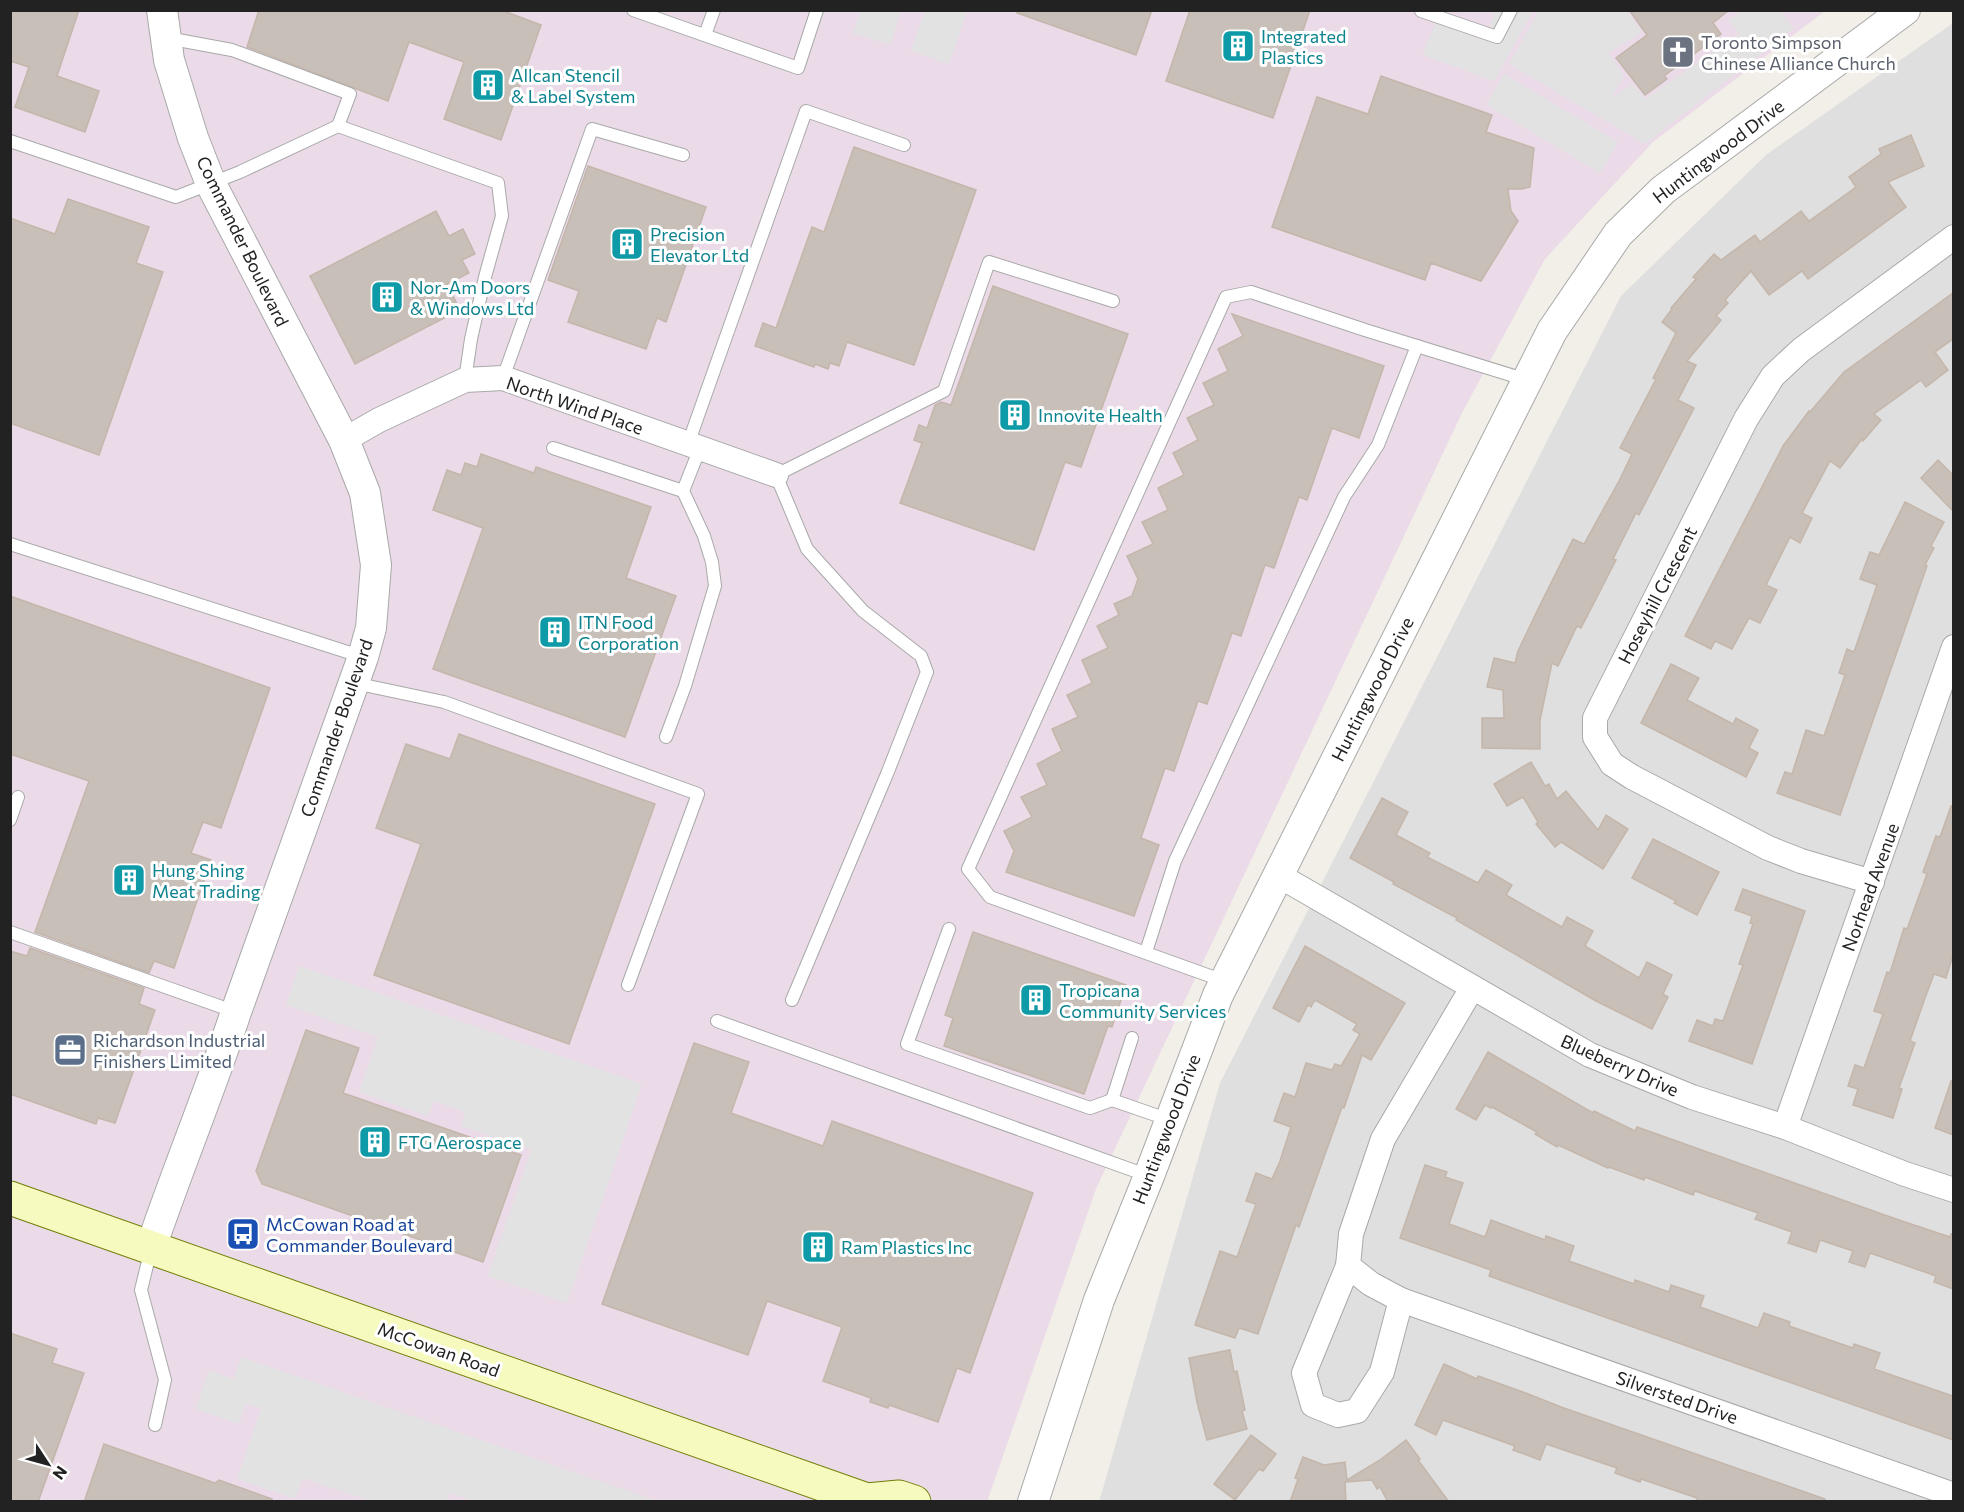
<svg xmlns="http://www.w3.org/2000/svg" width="1964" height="1512" viewBox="0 0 1964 1512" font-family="Commissioner,sans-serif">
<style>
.residential{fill:#e0dfdf}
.industrial{fill:#ebdbe8}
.parking{fill:#e2e2e2}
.building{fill:#c7bfb8;stroke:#c4b6ab;stroke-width:1.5}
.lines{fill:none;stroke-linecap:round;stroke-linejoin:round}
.service-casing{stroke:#a9a9a9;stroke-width:14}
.minor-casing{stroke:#a9a9a9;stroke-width:26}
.tertiary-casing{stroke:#a9a9a9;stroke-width:32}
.secondary-casing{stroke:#707d05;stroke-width:35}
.service{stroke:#fff;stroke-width:12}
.minor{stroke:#fff;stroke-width:24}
.tertiary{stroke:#fff;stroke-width:30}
.secondary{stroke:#f7fabf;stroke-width:33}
.labels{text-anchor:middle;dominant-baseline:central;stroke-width:6;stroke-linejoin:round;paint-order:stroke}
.culture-label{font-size:18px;fill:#0d838f;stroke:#fff;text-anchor:start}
.worship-label{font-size:18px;fill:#5b616d;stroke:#fff;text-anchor:start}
.street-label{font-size:18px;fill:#222;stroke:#fff}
.service-label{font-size:18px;fill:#4e5e75;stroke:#fff;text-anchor:start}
.transit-label{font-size:18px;fill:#164399;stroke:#fff;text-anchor:start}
</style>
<rect width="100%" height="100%" fill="#f2efe9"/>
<polygon class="residential" points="1953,23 1953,1501 1099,1502 1220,1083 1621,296 1766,155"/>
<polygon class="industrial" points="10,11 1825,11 1653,142 1545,259 1462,413 1096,1189 987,1502 11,1501"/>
<g class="parking">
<polygon points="861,10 901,11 890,45 853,33"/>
<polygon points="1539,10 1626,11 1642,32 1608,53 1624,75 1611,99 1632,84 1645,99 1739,34 1729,20 1742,11 1780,11 1794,28 1645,144 1509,64"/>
<polygon points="925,11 967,11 949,64 911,51"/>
<polygon points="1495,11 1533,11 1494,81 1423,55 1435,23 1485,41"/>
<polygon points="1504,74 1618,142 1600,173 1486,105"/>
<polygon points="299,966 642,1084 567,1303 488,1276 531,1150 461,1126 465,1112 434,1101 428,1116 359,1092 378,1037 286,1005"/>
<polygon points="241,1357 657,1501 476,1502 451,1493 447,1501 371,1501 303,1478 295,1499 237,1479 261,1408 246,1403 239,1424 196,1409 209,1370 234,1379"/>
</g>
<g class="building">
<polygon points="10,10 79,10 57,76 99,91 85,132 15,107 29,67 10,61"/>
<polygon points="259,10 501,10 541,25 501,140 444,119 464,62 409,42 388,101 247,47"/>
<polygon points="1017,10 1152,10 1136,55 1017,13"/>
<polygon points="1190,10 1310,10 1273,118 1166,81"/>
<polygon points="1629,10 1729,10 1713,23 1721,34 1664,76 1667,79 1645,95 1616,58 1647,35"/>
<polygon points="1381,76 1492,115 1486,132 1534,148 1530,187 1522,189 1508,189 1511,211 1518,221 1481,281 1431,263 1425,280 1272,227 1317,97 1368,114"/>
<polygon points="1911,135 1924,166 1888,182 1906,207 1808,279 1802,271 1769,295 1751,271 1725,300 1728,303 1716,316 1721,320 1687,361 1696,365 1678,400 1694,408 1639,515 1636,513 1613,559 1616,560 1581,628 1577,626 1558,666 1552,663 1540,720 1540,749 1482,748 1482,718 1504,718 1503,690 1487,687 1494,658 1515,663 1518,651 1539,607 1573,539 1584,544 1619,481 1632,454 1620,448 1656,379 1653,378 1676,333 1662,322 1672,309 1671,308 1696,279 1693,277 1714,254 1721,260 1755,235 1760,242 1801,211 1809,221 1856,187 1849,177 1881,154 1879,149"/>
<polygon points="854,147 976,190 914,365 847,342 839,366 830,363 828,369 815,364 814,367 755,346 763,323 776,328 812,227 824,232"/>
<polygon points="588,166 706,207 666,322 657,318 646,349 568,322 579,291 548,280"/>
<polygon points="68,199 149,227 136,263 163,272 99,455 10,423 10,218 55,234"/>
<polygon points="436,211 449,236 463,229 475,254 462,260 469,273 447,284 460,310 355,364 310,276"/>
<polygon points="993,286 1128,334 1081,467 1065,462 1034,550 900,503 922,443 914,440 919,425 927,428 935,405 941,402 951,405"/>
<polygon points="1953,293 1953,339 1935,352 1948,370 1926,387 1921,380 1874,414 1881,420 1863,441 1862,439 1840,468 1830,461 1802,513 1812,518 1800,543 1790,537 1766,585 1777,590 1760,623 1749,618 1732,649 1715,641 1711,649 1685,636 1783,446 1809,411 1810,412 1844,372"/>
<polygon points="1232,314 1384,366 1359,438 1332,428 1307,500 1299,497 1274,568 1265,565 1241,636 1232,633 1207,704 1198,701 1174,771 1165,768 1141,838 1159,845 1134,916 1006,872 1014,851 1004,831 1032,817 1021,797 1047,785 1037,764 1062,751 1052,729 1078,717 1067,695 1092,683 1082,660 1108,648 1097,626 1119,615 1114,604 1132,596 1138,579 1127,556 1153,544 1142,522 1168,510 1158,488 1184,475 1173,453 1198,440 1187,418 1214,405 1203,383 1228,371 1218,349 1243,336"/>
<polygon points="481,454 534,473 536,467 651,507 626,578 676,596 625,737 433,669 483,528 433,510 447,470 461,475 465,463 477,467"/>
<polygon points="1938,460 1953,475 1953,511 1921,478"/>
<polygon points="1905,502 1944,522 1931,546 1934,548 1925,565 1927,566 1840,815 1777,793 1785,772 1792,774 1806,730 1824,736 1845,675 1839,673 1847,649 1854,652 1877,585 1860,579 1870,552 1879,555"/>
<polygon points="10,596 270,688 221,828 203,822 191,853 211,860 174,968 154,961 149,973 35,932 89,781 10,754"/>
<polygon points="1671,664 1699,678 1687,700 1733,724 1736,718 1758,730 1749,748 1758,753 1746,777 1641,723"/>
<polygon points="459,734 655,804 569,1044 374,975 421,844 376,828 406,744 450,759"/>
<polygon points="1531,762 1545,786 1549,784 1557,799 1566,791 1598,830 1606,815 1628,829 1603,869 1561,842 1555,847 1536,824 1538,822 1523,797 1507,806 1494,784"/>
<polygon points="1382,798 1408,812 1396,835 1430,853 1427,857 1478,883 1486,870 1512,885 1506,895 1562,927 1567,917 1593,931 1585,946 1639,978 1647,962 1672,975 1663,994 1668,997 1652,1029 1596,1001 1456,920 1457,918 1393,884 1394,882 1350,858"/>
<polygon points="1951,806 1953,807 1953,955 1946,978 1934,974 1925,998 1910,1041 1915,1043 1899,1088 1902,1089 1893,1118 1853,1105 1858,1089 1848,1086 1855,1065 1864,1068 1883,1014 1874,1011 1887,972 1890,973 1904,928 1907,929 1927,874 1923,872 1936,836 1940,837"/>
<polygon points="1653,839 1719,872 1697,915 1674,903 1676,901 1632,878"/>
<polygon points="1743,889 1805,911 1752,1064 1689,1041 1697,1020 1713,1026 1715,1019 1723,1021 1743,965 1739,964 1753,924 1750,923 1752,916 1735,910"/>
<polygon points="973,932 1126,985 1112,1027 1108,1026 1084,1094 944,1046 953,1018 945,1015"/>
<polygon points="1305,946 1405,1003 1371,1060 1362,1055 1344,1108 1342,1107 1299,1227 1296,1225 1258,1334 1239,1328 1235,1338 1195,1325 1220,1251 1237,1257 1256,1204 1246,1201 1256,1173 1272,1179 1280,1161 1291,1127 1274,1121 1284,1093 1295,1097 1306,1063 1332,1070 1335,1064 1341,1066 1360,1034 1353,1030 1357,1024 1315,1000 1311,1007 1308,1005 1299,1022 1273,1008"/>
<polygon points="30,948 144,988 139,1004 155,1010 115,1123 98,1118 96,1124 10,1094 10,951 27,956"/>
<polygon points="306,1030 359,1048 343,1093 521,1155 483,1262 262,1184 256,1171"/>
<polygon points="694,1043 749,1062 731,1113 823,1146 832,1121 1033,1193 970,1373 957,1368 938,1422 889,1405 888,1408 870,1402 871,1398 823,1381 842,1327 767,1301 748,1355 602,1304"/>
<polygon points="1488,1052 1593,1113 1594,1111 1635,1131 1637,1127 1896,1219 1950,1237 1951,1234 1953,1235 1953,1289 1934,1282 1936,1276 1870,1253 1865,1267 1849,1262 1853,1251 1820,1240 1816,1252 1788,1243 1792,1232 1755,1219 1758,1213 1695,1191 1693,1195 1645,1177 1644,1180 1609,1167 1608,1168 1558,1145 1557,1147 1535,1134 1537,1132 1492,1107 1491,1108 1485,1105 1476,1120 1456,1109"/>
<polygon points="1951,1081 1953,1082 1953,1135 1935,1128"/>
<polygon points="1425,1165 1447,1172 1445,1177 1463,1183 1449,1224 1485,1237 1491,1220 1545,1240 1546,1236 1574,1246 1569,1261 1634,1284 1635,1280 1669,1292 1671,1285 1704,1296 1700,1307 1758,1328 1764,1313 1790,1322 1789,1326 1853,1348 1854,1344 1880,1353 1874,1369 1953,1396 1953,1440 1514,1285 1489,1276 1491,1270 1400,1238"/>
<polygon points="10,1333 57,1349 52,1363 84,1373 38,1502 10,1502"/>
<polygon points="1230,1350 1234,1372 1237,1371 1245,1410 1242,1411 1247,1429 1207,1440 1197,1402 1189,1358"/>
<polygon points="1444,1364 1477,1379 1478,1376 1523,1392 1561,1407 1825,1499 1825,1502 1696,1502 1697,1498 1641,1479 1640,1482 1615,1473 1617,1468 1546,1444 1540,1460 1513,1450 1515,1446 1443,1420 1436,1435 1415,1425"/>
<polygon points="1251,1435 1276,1454 1263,1471 1259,1469 1235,1500 1214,1484"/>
<polygon points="1406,1440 1420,1459 1418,1460 1449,1502 1388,1502 1380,1487 1377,1489 1372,1480 1345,1482 1346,1502 1290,1502 1298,1479 1295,1478 1303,1457 1324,1465 1345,1462 1347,1480 1380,1460"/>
<polygon points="104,1444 215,1483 219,1480 272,1499 272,1502 84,1502"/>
</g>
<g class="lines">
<defs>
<g id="service">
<polyline points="633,10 798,68 817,10"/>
<polyline points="1421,11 1497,37 1511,10"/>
<polyline points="705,35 714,10"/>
<polyline points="167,38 232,50 350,94 338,126"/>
<polyline points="10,141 176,197 240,172 338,126 498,183 502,216 485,277 471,339 465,380"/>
<polyline points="503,378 592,129 683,155"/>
<polyline points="688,444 806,111 904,145"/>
<polyline points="553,448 683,491"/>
<polyline points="10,544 363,657"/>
<polyline points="354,683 444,702 698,794 628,985"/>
<polyline points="666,737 685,686 715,586 712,562 704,536 683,491 700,448"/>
<polyline points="10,820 18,797"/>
<polyline points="949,929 907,1044 1090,1108 1112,1100"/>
<polyline points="10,932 236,1012"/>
<polyline points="1146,952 1175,861 1344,497 1378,445 1417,346"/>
<polyline points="1224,981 990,897 968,869 1226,297 1251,292 1365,330 1527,380"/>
<polyline points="792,1000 887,774 927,672 921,656 863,611 807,549 776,475 944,391 989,262 1113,301"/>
<polyline points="717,1021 1149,1176"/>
<polyline points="1132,1038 1112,1100 1170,1120"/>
<polyline points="151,1249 141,1290 165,1380 155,1425"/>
</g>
<g id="minor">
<polyline points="344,440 379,420 465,380 503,378 776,475"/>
<polyline points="1278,875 1590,1055 1692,1097 1785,1127 1905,1174 1954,1190"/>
<polyline points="1872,882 1801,861 1768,848 1632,777 1612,764 1595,737 1595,718 1746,419 1773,376 1801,350 1954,237"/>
<polyline points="1472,988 1383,1139 1351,1234 1348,1266 1371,1284 1401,1300 1954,1495"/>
<polyline points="1785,1127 1954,647"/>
<polyline points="1348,1266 1304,1373 1313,1405 1338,1415 1357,1411 1382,1372 1401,1300"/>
</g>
<g id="tertiary">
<path d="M151 1247C178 1168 210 1091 236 1012L363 657 371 628 376 565 365 493 344 440 211 184 193 138 169 60 162 10"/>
<polyline points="1033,1502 1099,1300 1149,1176 1218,995 1552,331 1618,234 1663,190 1905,10"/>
</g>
<polyline id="secondary" points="10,1198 867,1500 899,1497 914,1502"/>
</defs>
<use href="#service" class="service-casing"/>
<use href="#minor" class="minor-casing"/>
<use href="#tertiary" class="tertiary-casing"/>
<use href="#secondary" class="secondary-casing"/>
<use href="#service" class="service"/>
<use href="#minor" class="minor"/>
<use href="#tertiary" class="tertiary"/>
<use href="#secondary" class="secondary"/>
</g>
<defs>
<symbol id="building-square" viewBox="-11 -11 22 22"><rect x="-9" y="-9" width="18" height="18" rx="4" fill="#0f9aa8" stroke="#fff"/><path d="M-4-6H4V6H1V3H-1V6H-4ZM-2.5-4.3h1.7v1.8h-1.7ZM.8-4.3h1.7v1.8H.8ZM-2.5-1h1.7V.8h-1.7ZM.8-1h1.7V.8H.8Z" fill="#fff"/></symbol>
<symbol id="church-square" viewBox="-11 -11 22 22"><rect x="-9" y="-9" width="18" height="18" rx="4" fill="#6b7280" stroke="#fff"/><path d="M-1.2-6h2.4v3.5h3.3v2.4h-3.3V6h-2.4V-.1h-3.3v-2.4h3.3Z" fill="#fff"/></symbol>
<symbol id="office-square" viewBox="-11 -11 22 22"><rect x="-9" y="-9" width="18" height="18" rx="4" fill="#5c6f8a" stroke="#fff"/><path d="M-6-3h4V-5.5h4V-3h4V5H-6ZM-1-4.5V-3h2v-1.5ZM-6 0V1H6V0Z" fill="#fff"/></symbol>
<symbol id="bus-square" viewBox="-11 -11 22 22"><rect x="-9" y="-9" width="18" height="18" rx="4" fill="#1a4fb4" stroke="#fff"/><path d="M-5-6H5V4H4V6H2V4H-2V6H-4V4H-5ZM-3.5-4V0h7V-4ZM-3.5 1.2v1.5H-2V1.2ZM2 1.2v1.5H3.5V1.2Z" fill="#fff"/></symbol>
</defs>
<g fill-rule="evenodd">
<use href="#building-square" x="1219" y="27" width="38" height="38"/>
<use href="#church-square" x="1659" y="33" width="38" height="38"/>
<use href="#building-square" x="469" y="66" width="38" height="38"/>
<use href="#building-square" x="608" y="225" width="38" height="38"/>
<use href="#building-square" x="368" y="278" width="38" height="38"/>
<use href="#building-square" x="996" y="396" width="38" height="38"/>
<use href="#building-square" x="536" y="613" width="38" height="38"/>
<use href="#building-square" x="110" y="861" width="38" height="38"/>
<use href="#building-square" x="1017" y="981" width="38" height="38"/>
<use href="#office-square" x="51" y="1031" width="38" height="38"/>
<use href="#building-square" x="356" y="1123" width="38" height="38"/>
<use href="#bus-square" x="224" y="1215" width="38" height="38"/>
<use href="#building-square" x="799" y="1228" width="38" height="38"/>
</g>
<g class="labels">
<g class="culture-label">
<text x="1261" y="36">Integrated<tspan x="1261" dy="21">Plastics</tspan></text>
<text x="511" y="75">Allcan Stencil<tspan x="511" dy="21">&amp; Label System</tspan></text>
<text x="650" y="234">Precision<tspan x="650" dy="21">Elevator Ltd</tspan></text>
<text x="410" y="287">Nor-Am Doors<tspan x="410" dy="21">&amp; Windows Ltd</tspan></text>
<text x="1038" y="415">Innovite Health</text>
<text x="578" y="622">ITN Food<tspan x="578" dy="21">Corporation</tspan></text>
<text x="152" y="870">Hung Shing<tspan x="152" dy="21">Meat Trading</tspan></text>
<text x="1059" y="990">Tropicana<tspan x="1059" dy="21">Community Services</tspan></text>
<text x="398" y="1142">FTG Aerospace</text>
<text x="841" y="1247">Ram Plastics Inc</text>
</g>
<g class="worship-label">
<text x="1701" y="42">Toronto Simpson<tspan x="1701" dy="21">Chinese Alliance Church</tspan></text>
</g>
<g class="street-label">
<text transform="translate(1718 151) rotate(-37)">Huntingwood Drive</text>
<text transform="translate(243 241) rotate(64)">Commander Boulevard</text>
<text transform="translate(575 405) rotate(19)">North Wind Place</text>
<text transform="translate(1657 595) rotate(-63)">Hoseyhill Crescent</text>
<text transform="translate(1372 689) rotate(-63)">Huntingwood Drive</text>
<text transform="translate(336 728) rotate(-71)">Commander Boulevard</text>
<text transform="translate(1870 887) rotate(-70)">Norhead Avenue</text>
<text transform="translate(1620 1065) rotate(24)">Blueberry Drive</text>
<text transform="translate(1166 1129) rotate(-69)">Huntingwood Drive</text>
<text transform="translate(439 1349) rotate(20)">McCowan Road</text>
<text transform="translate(1677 1397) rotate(19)">Silversted Drive</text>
</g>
<g class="service-label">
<text x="93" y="1040">Richardson Industrial<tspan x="93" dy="21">Finishers Limited</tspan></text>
</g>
<g class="transit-label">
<text x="266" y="1224">McCowan Road at<tspan x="266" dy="21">Commander Boulevard</tspan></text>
</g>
</g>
<rect width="1964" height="1512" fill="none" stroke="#222222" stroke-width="24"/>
<g transform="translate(48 1464) rotate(126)" stroke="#ffffff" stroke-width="4.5" paint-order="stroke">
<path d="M0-4.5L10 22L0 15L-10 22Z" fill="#222222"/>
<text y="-9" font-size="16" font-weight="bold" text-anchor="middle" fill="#222222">N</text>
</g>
</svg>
